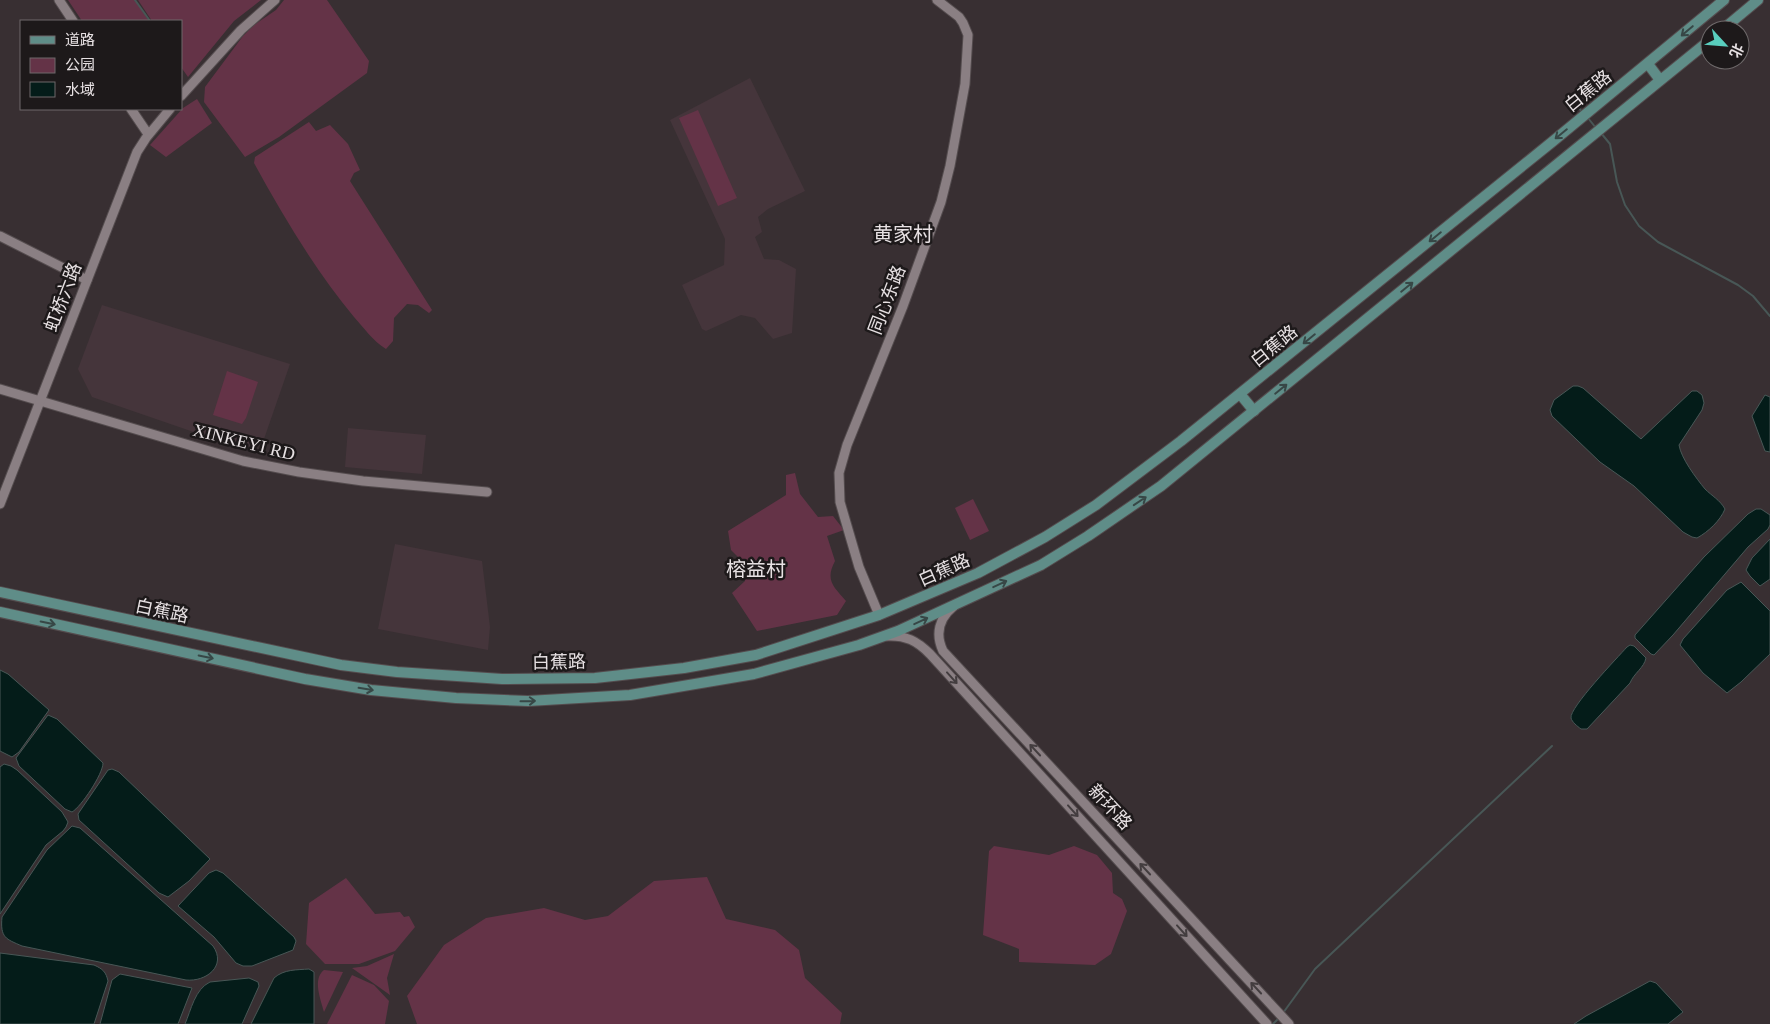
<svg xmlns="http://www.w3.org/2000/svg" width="1770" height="1024" viewBox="0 0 1770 1024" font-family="'Times New Roman','Noto Sans SC',serif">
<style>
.built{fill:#45353b}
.green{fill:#643347}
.water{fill:#041c19;stroke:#485756}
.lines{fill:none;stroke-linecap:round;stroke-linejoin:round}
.stream{stroke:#485756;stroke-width:2}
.minor-casing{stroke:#544c4e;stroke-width:11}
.major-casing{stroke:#544c4e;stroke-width:12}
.minor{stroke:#8a7f83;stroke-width:9}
.major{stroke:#5f8d88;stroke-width:10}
.oneway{stroke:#374746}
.oneway2{stroke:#433d3f}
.labels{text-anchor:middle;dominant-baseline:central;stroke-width:5;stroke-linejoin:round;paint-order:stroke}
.street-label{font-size:18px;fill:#e7e1e3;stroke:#1d191a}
.quarter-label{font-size:20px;fill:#e7e1e3;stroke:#1d191a}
</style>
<rect width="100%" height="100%" fill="#382f32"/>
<g class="built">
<polygon points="750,78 805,191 768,209 758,217 762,232 755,237 764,259 779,260 796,269 792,333 773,339 755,318 741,315 706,331 702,329 682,285 724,265 725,239 670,120"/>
<polygon points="102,305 290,364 264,439 243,449 92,397 78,369"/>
<polygon points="348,428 426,435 422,474 345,467"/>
<polygon points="395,544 482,561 490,627 488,650 378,629"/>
</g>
<g class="green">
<polygon points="68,0 135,0 149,21 82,21"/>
<polygon points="138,0 261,0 234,21 188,77 181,67 181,21 152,21"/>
<polygon points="284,0 327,0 369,61 367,73 279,137 245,157 204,102 205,87 243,36 254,25 276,10"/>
<polygon points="197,99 212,123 166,157 150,145 183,108"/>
<polygon points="698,110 737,198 718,206 679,118"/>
<path d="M309 122 316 131 330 125 348 144 360 170 354 173 350 181 432 310 429 313 418 305 407 304 394 318 393 341 386 349C373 341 364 328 354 317 315 270 283 216 254 163L255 157Z"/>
<polygon points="227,371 258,382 246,418 242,424 213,415"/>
<path d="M795 473 800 494 818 517 833 516 844 530 827 536 835 561C825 580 833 586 846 601L837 615 757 631 732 593 745 581 744 563 731 550 728 531 786 495V475Z"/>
<polygon points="973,499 989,531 970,540 955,508"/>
<polygon points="994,846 1049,855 1074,846 1097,855 1112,873 1113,893 1122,899 1127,911 1111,954 1095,965 1019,962 1019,949 983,935 989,851"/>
<polygon points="707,877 726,919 775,930 799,950 805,978 842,1013 840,1024 417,1024 407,996 444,945 486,918 544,908 585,920 608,916 654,881"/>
<polygon points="346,878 375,914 400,912 404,917 409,916 415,927 395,951 359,964 325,964 306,944 309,903"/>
<polygon points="394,954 387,978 390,995 352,968 367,966"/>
<path d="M324 970 343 972 324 1012C321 1000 312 979 324 970Z"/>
<polygon points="352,975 374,985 389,1001 385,1024 327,1024"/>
</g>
<g class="water">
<path d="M1573 386H1578L1583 388 1641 439 1692 391H1697L1702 395 1704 403 1702 410 1679 445C1681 458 1696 478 1705 489 1712 496 1720 500 1725 509 1720 521 1708 532 1697 538L1692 537 1683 532 1634 486 1600 462 1552 416 1550 410 1554 400Z"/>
<polygon points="1765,395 1770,397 1770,452 1765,451 1752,416"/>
<polygon points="1756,509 1761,509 1770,515 1770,525 1768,529 1748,547 1673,635 1654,655 1651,654 1635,638 1635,635 1704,557 1748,514"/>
<polygon points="1770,539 1770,579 1760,586 1750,576 1746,570 1752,558"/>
<polygon points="1741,582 1770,611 1770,654 1741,682 1727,693 1703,673 1680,645 1683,639 1727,590"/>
<path d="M1630 645 1634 646 1646 658C1644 668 1634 673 1630 683L1587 729H1581C1577 726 1572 722 1571 718 1569 708 1618 657 1627 647Z"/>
<polygon points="0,670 8,674 49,710 19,752 12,757 0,751"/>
<path d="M48 715 57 719 103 763C103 774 81 807 72 812L65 809 19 766 16 758Z"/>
<polygon points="4,764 11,766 17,770 62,812 68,822 66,827 63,831 46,845 0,914 0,767"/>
<polygon points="112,769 119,772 210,859 189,881 168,897 159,893 79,820 78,814 80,811 108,770"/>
<path d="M72 826 80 828 213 946C227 966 206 982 186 980L22 946C6 939 0 938 2 917L47 850Z"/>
<polygon points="216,870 223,873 294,937 296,941 293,950 252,966 243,966 236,963 214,937 178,906 209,873"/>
<path d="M0 953 94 965C103 969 106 972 108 981L94 1024H0Z"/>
<path d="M309 969 314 972V1024H251L274 978C284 969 297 970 309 969Z"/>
<polygon points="120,974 192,988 178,1024 100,1024 112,980"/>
<path d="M249 978 258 982 259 986 242 1024H185C191 1010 195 989 210 982Z"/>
<polygon points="1650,981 1656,983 1683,1012 1668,1024 1574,1024 1586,1016"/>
</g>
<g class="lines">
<g class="stream">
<polyline points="135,0 150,21"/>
<polyline points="181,68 181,69"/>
<polyline points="1574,102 1583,113"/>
<polyline points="1588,118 1596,128"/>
<polyline points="1601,133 1610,144 1617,182 1625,205 1639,226 1658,242 1738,285 1753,296 1770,316"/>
<polyline points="1283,1013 1315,969 1552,746"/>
<polyline points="1273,1024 1280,1017"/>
</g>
<defs>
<g id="minor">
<polyline points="59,0 73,21"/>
<polyline points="181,96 241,30 275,0"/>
<polyline points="131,109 148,134"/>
<polyline points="0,236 87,280"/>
<polyline points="0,389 243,461 299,472 363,481 487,492"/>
<polyline points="0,504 137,152 146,138 170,109"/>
<path d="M954 606C939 618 935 634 943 651L1289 1024"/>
<polyline points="879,615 859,567 840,502 839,473 847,445 903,306 941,202 950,166 965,84 968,35 963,23 959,17 937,0"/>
<path d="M887 636C906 635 917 641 930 654L1267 1024"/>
</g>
<g id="major">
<polyline points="1722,30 1758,0"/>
<polyline points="1648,64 1660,80"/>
<polyline points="1240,394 1254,411"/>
<polyline points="0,592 341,665 397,672 502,679 595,678 684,668 756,655 879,615 978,573 1045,537 1096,505 1181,441 1552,142 1724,0"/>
<polyline points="0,612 305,679 371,690 456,698 528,701 630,695 754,674 859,645 898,631 1041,565 1088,536 1161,486 1710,40"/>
</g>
</defs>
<use href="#minor" class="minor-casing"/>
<use href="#major" class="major-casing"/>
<use href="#minor" class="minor"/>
<use href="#major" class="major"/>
</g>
<defs><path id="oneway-shaft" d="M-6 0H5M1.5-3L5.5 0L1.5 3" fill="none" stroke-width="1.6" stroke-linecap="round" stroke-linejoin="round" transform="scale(1.25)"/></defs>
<g class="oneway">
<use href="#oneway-shaft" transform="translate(1687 31) rotate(140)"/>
<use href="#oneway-shaft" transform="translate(1561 134) rotate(141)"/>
<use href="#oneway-shaft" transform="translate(1435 237) rotate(141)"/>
<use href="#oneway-shaft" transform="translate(1407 287) rotate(-39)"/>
<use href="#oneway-shaft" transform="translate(1309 339) rotate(141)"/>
<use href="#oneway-shaft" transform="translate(1281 389) rotate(-39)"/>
<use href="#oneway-shaft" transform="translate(1140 501) rotate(-34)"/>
<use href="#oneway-shaft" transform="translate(1000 584) rotate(-25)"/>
<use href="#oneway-shaft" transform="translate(921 621) rotate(-25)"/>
<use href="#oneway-shaft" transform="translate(48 623) rotate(12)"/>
<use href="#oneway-shaft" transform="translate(206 657) rotate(12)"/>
<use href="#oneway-shaft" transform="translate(366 689) rotate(9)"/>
<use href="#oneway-shaft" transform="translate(528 701) rotate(-1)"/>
</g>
<g class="oneway2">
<use href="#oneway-shaft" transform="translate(952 678) rotate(48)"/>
<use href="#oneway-shaft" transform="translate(1035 750) rotate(-133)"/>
<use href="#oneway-shaft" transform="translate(1073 811) rotate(48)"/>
<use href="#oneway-shaft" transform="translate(1145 869) rotate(-133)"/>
<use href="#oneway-shaft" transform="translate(1182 931) rotate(48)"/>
<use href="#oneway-shaft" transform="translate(1256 988) rotate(-133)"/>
</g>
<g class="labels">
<g class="street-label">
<text transform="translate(1588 91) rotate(-39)">白蕉路</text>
<text transform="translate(63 297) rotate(-69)">虹桥六路</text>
<text transform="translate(887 300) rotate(-69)">同心东路</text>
<text transform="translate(1274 346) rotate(-39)">白蕉路</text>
<text transform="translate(244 442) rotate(14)">XINKEYI RD</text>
<text transform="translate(944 570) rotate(-24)">白蕉路</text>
<text transform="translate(162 611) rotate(12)">白蕉路</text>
<text transform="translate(559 662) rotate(-1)">白蕉路</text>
<text transform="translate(1110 807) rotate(47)">新环路</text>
</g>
<g class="quarter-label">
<text x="903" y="234">黄家村</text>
<text x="756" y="569">榕益村</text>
</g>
</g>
<rect x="20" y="20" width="162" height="90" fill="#1d191a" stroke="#6e696a"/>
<rect x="30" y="36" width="25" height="8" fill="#5f8d88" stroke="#6e696a"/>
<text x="65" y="45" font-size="15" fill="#e7e1e3">道路</text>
<rect x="30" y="58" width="25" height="15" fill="#643347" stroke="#6e696a"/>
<text x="65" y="70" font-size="15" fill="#e7e1e3">公园</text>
<rect x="30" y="82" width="25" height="15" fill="#041c19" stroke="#6e696a"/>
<text x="65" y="95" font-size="15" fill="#e7e1e3">水域</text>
<g transform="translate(1725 45) rotate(116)"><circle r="24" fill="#1d191a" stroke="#6e696a"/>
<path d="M0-4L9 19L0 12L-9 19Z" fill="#59cebe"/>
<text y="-8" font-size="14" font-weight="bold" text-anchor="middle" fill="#e7e1e3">北</text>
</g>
</svg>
